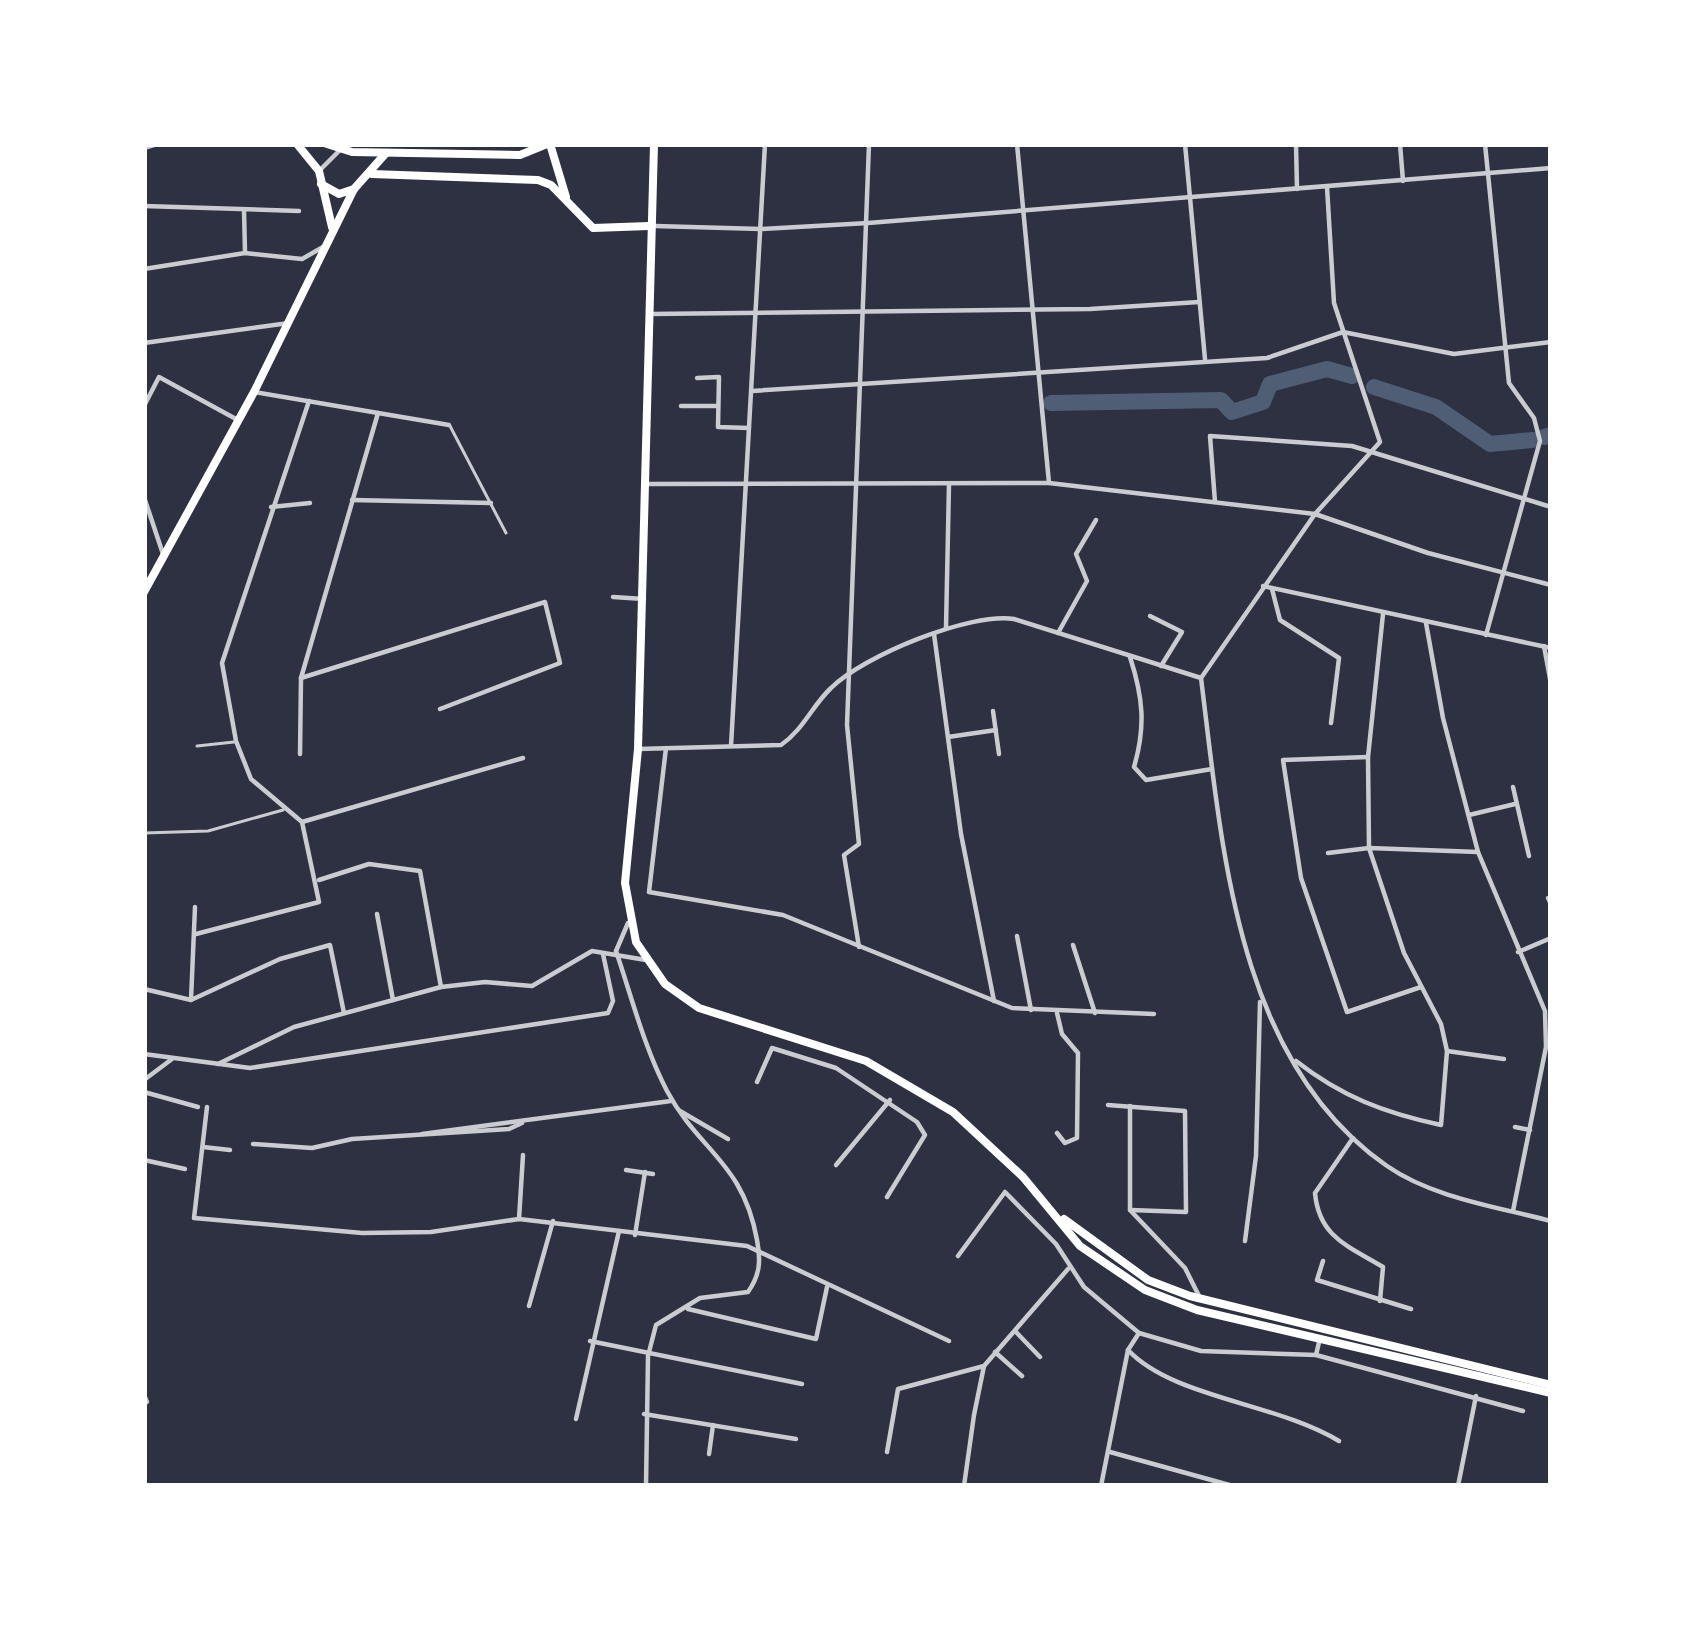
<svg xmlns="http://www.w3.org/2000/svg" width="1695" height="1630" viewBox="0 0 1695 1630" font-family="'Source Sans 3',sans-serif">
<style>
.lines{fill:none;stroke-linecap:round;stroke-linejoin:round}
.river{stroke:#4f5d75;stroke-width:16}
.service{stroke:#caccd0;stroke-width:3}
.pedestrian{stroke:#caccd0;stroke-width:4.5}
.minor{stroke:#caccd0;stroke-width:4.5}
.secondary{stroke:#fff;stroke-width:8}
</style>
<rect width="100%" height="100%" fill="#2d3142"/>
<g class="lines">
<g class="river">
<polyline points="1374,387 1436,407 1490,444 1533,440"/>
<polyline points="1051,403 1221,400 1232,412 1263,402 1270,384 1327,369 1352,376"/>
<polyline points="1544,437 1551,435"/>
</g>
<g class="service">
<polyline points="450,426 506,533"/>
<polyline points="197,746 234,742"/>
<polyline points="144,833 208,831 283,810"/>
</g>
<g class="pedestrian">
<polyline points="319,171 340,150"/>
<polyline points="964,1486 974,1415"/>
</g>
<g class="minor">
<polyline points="1017,144 1049,483"/>
<polyline points="1185,144 1205,359"/>
<polyline points="1296,144 1297,189"/>
<polyline points="1400,144 1403,181"/>
<polyline points="1485,144 1509,383 1534,418 1540,441 1486,635"/>
<polyline points="144,148 157,144"/>
<path d="M1327 187 1334 303 1380 442 1315 514 1201 678C1222 844 1235 1061 1387 1166 1433 1198 1498 1207 1551 1221"/>
<polyline points="144,206 299,211"/>
<polyline points="244,210 245,252"/>
<polyline points="655,226 761,229 868,223 1551,168"/>
<polyline points="144,269 245,253 302,259 323,247"/>
<polyline points="650,314 1090,309 1199,302"/>
<polyline points="144,343 289,323"/>
<polyline points="697,378 719,377 718,427 749,428"/>
<polyline points="752,391 1267,358 1343,332 1454,354 1551,342"/>
<polyline points="254,392 449,425"/>
<polyline points="144,406 159,377 236,419"/>
<polyline points="681,406 718,406"/>
<polyline points="646,484 1049,483 1315,514 1428,553 1551,585"/>
<polyline points="144,497 163,554"/>
<polyline points="352,500 491,503"/>
<polyline points="1215,502 1210,436 1352,446 1551,507"/>
<polyline points="271,507 310,503"/>
<polyline points="1263,586 1551,648"/>
<polyline points="1272,589 1280,620 1339,658 1331,723"/>
<polyline points="613,597 644,599"/>
<polyline points="1150,616 1182,632 1161,666"/>
<polyline points="1426,623 1443,718 1478,852 1545,1011 1546,1047 1513,1211"/>
<polyline points="946,628 949,484"/>
<polyline points="1058,633 1087,581 1076,554 1096,520"/>
<polyline points="934,634 961,834 994,1001"/>
<polyline points="1544,646 1551,684"/>
<path d="M1130 657C1143 697 1146 726 1134 767L1146 780 1212 769"/>
<polyline points="301,678 545,602 560,663 440,709"/>
<polyline points="993,711 999,754"/>
<polyline points="948,737 996,730"/>
<polyline points="731,746 765,144"/>
<polyline points="666,748 649,892 783,915 1012,1008 1154,1014"/>
<path d="M638 749 781 745C803 730 812 706 831 688 863 656 970 612 1014 619L1201 678"/>
<polyline points="300,754 301,678 378,413"/>
<polyline points="1368,757 1283,760 1301,878 1347,1012 1421,987"/>
<polyline points="1513,787 1529,856"/>
<polyline points="1469,815 1515,804"/>
<polyline points="302,822 523,758"/>
<polyline points="1328,853 1369,848 1478,852"/>
<polyline points="319,880 369,864 420,871 441,987"/>
<polyline points="1548,898 1551,904"/>
<polyline points="377,914 393,1000"/>
<polyline points="196,934 319,902 302,822 251,779 236,741 222,663 309,401"/>
<polyline points="1017,936 1031,1010"/>
<polyline points="1073,945 1095,1013"/>
<polyline points="859,947 844,855 859,844 847,725 869,144"/>
<path d="M616 951C632 998 644 1047 667 1091 699 1151 743 1162 757 1240 761 1261 760 1275 748 1292L700 1298 656 1325 648 1356 646 1486"/>
<polyline points="616,951 628,923"/>
<polyline points="1518,952 1551,938"/>
<polyline points="144,989 191,1000 280,959 330,945 344,1013"/>
<polyline points="191,1000 195,907"/>
<polyline points="1447,1051 1504,1059"/>
<polyline points="144,1054 250,1068 608,1013 613,1001 603,954"/>
<path d="M1296 1061C1342 1097 1385 1113 1441 1125L1447 1051 1441 1024 1404 953 1369 848 1368 757 1383 614"/>
<polyline points="218,1064 294,1027 441,987 485,982 532,986 592,951 646,960"/>
<polyline points="144,1080 172,1059"/>
<polyline points="757,1082 772,1048 836,1068 917,1122 925,1135 887,1197"/>
<polyline points="144,1092 198,1107"/>
<polyline points="1108,1105 1185,1111 1186,1212 1130,1210"/>
<polyline points="1130,1106 1130,1210 1185,1268 1199,1296"/>
<polyline points="207,1107 194,1218 362,1233 431,1232 519,1219 747,1246 949,1341"/>
<polyline points="680,1111 728,1139"/>
<polyline points="1515,1127 1530,1130"/>
<polyline points="1057,1133 1065,1143 1077,1138 1078,1053 1062,1034 1057,1013"/>
<polyline points="422,1134 671,1101"/>
<path d="M1353 1138 1315 1193C1319 1237 1348 1246 1383 1267L1380 1301"/>
<polyline points="253,1144 312,1148 352,1139 509,1129 522,1123"/>
<polyline points="203,1147 230,1150"/>
<polyline points="144,1160 185,1169"/>
<polyline points="836,1165 890,1100"/>
<polyline points="626,1170 653,1174"/>
<polyline points="519,1219 523,1155"/>
<polyline points="635,1235 645,1172"/>
<polyline points="1245,1241 1256,1156 1260,1002"/>
<polyline points="958,1256 1005,1192 1056,1244 1084,1287 1139,1333 1201,1351 1316,1355 1320,1338"/>
<polyline points="1323,1261 1317,1280 1411,1309"/>
<polyline points="529,1306 553,1221"/>
<polyline points="688,1309 816,1339 827,1287"/>
<polyline points="1015,1331 1040,1357"/>
<polyline points="590,1341 802,1384"/>
<path d="M1128 1350C1173 1398 1277 1403 1339 1441"/>
<polyline points="995,1352 1022,1376"/>
<polyline points="1316,1355 1523,1411"/>
<polyline points="144,1395 147,1402"/>
<polyline points="644,1414 796,1439"/>
<polyline points="974,1415 984,1366"/>
<polyline points="576,1419 619,1231"/>
<polyline points="887,1452 898,1389 984,1366 1068,1269"/>
<polyline points="1110,1452 1233,1486"/>
<polyline points="709,1454 713,1425"/>
<polyline points="1101,1486 1128,1350 1139,1333"/>
<polyline points="1458,1486 1476,1396"/>
</g>
<g class="secondary">
<polyline points="297,144 319,171 332,227"/>
<polyline points="327,144 352,152 520,155 547,144"/>
<polyline points="550,144 566,197"/>
<polyline points="654,144 638,749 625,883 636,942 665,984 699,1008 866,1061 953,1112 1023,1177 1080,1246 1145,1290 1197,1310 1551,1393"/>
<polyline points="372,174 538,180 551,185 593,228 649,226"/>
<polyline points="321,184 339,194 354,189"/>
<polyline points="144,592 254,392 354,189 386,153"/>
<polyline points="1064,1219 1148,1280 1190,1296 1551,1385"/>
</g>
</g>
<rect width="1695" height="1630" fill="none" stroke="#ffffff" stroke-width="294"/>
</svg>
